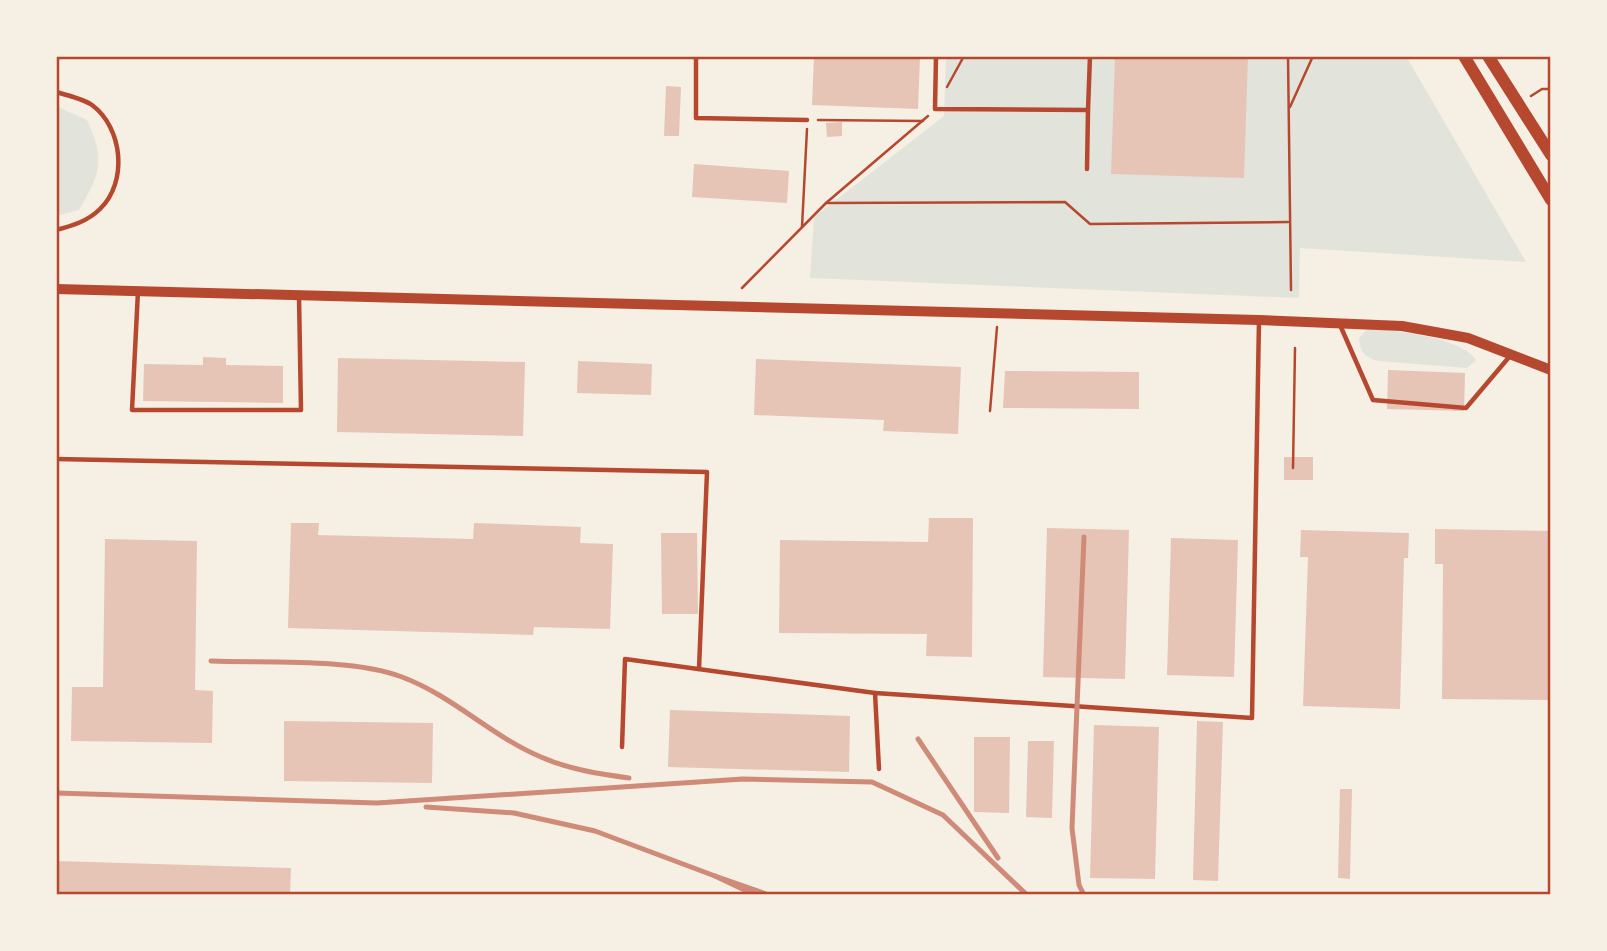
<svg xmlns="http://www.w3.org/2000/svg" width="1607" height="951" viewBox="0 0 1607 951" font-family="Rubik,sans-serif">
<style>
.green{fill:#e2e4dc}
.building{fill:#e6c5b7}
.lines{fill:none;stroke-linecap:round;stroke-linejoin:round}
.path{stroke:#b5482f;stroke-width:2.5}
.service{stroke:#b5482f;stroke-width:4.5}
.tertiary{stroke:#b5482f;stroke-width:10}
.secondary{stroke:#b5482f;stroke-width:12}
.rail{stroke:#cf8b77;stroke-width:5}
.neatline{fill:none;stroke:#b5482f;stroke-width:2.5}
</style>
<rect width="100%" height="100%" fill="#f6efe4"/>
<g class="green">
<polygon points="946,56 1406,56 1526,262 1300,248 1299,298 810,278 814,217 944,116"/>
<path d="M56 106 87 120C105 159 101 173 79 210L56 216Z"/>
<path d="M1367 329C1393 330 1461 337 1476 360L1467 368 1378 361C1364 357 1360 352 1359 338Z"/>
</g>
<g class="building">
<polygon points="814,56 920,56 918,109 812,105"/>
<polygon points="1115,56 1248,56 1244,178 1111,174"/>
<polygon points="666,86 681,87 679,136 664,136"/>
<polygon points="842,122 842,136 827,137 826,123"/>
<polygon points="694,164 789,171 787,203 692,197"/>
<polygon points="203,357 226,358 226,365 283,366 283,403 143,401 144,364 203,365"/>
<polygon points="338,358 525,362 523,436 337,432"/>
<polygon points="756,359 961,367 958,434 883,431 884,420 754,415"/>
<polygon points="578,361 652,364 651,395 577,393"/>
<polygon points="1388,370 1465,373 1464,411 1387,409"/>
<polygon points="1005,371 1139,372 1139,409 1003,408"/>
<rect x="1284" y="457" width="29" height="23"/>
<polygon points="929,518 973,518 972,657 926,656 927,634 779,633 780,540 928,542"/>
<polygon points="291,523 319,523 318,535 473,539 474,523 581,527 580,543 613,544 610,629 534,627 533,635 288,628"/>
<polygon points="1047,528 1129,530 1125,679 1043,677"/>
<polygon points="1435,529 1551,531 1549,700 1442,699 1443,564 1435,564"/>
<polygon points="1301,530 1409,533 1408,558 1404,558 1400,709 1303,706 1308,557 1300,557"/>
<polygon points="661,533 697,533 698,614 662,614"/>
<polygon points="1171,538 1238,540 1234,677 1167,675"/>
<polygon points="105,539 197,541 195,690 213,691 212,743 71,741 72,687 103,687"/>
<polygon points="670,710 850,716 849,772 668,767"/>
<polygon points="284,721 433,723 432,783 284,781"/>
<polygon points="1197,721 1223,722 1218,881 1193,880"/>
<polygon points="1094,725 1159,727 1155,879 1090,878"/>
<polygon points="974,737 1010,737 1009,813 974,812"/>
<polygon points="1028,741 1054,741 1052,818 1026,817"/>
<polygon points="1340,789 1352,789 1350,879 1338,878"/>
<polygon points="56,861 291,868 290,895 56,895"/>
</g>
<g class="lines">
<g class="path">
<polyline points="1288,56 1291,290"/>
<polyline points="947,87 964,56"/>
<polyline points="1531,96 1542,89 1551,89"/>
<polyline points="1290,107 1313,56"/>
<polyline points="818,120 923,121"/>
<polyline points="826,203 1065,202 1090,224 1288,222"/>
<polyline points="802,227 807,129"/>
<polyline points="742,288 826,203 928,116"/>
<polyline points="990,411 997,327"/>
<polyline points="1293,468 1295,348"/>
</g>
<g class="service">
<polyline points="696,56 696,118 807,120"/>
<polyline points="936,56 935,109 1088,110 1090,56"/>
<path d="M56 92C67 95 83 99 92 105 123 128 128 182 100 209 88 221 72 226 56 230"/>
<polyline points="1087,169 1088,110"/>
<polyline points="138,291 132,410 301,410 299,296"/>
<polyline points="1340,325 1373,400 1466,408 1510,356"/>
<polyline points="56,459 707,472 699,669"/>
<polyline points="622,747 625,659 875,693"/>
<polyline points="879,769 875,693 1252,718 1259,320"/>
</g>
<polyline class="tertiary" points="56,289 1259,320 1402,326 1468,338 1551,370"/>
<g class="secondary">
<polyline points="1464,56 1551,200"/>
<polyline points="1488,56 1551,155"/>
</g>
<g class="rail">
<polyline points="1084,537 1072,828 1079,885 1084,895"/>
<path d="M211 661C265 663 353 658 402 677 453 696 491 736 541 757 568 769 599 774 629 778"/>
<polyline points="918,739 998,858"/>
<polyline points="56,793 377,803 743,779 872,782 943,815 1027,895"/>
<polyline points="426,807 514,813 595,831 715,876"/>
<polyline points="755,895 715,876 769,895"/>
</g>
</g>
<rect width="1607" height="951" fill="none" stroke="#f6efe4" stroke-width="116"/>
<rect x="58" y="58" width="1491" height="835" class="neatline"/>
</svg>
